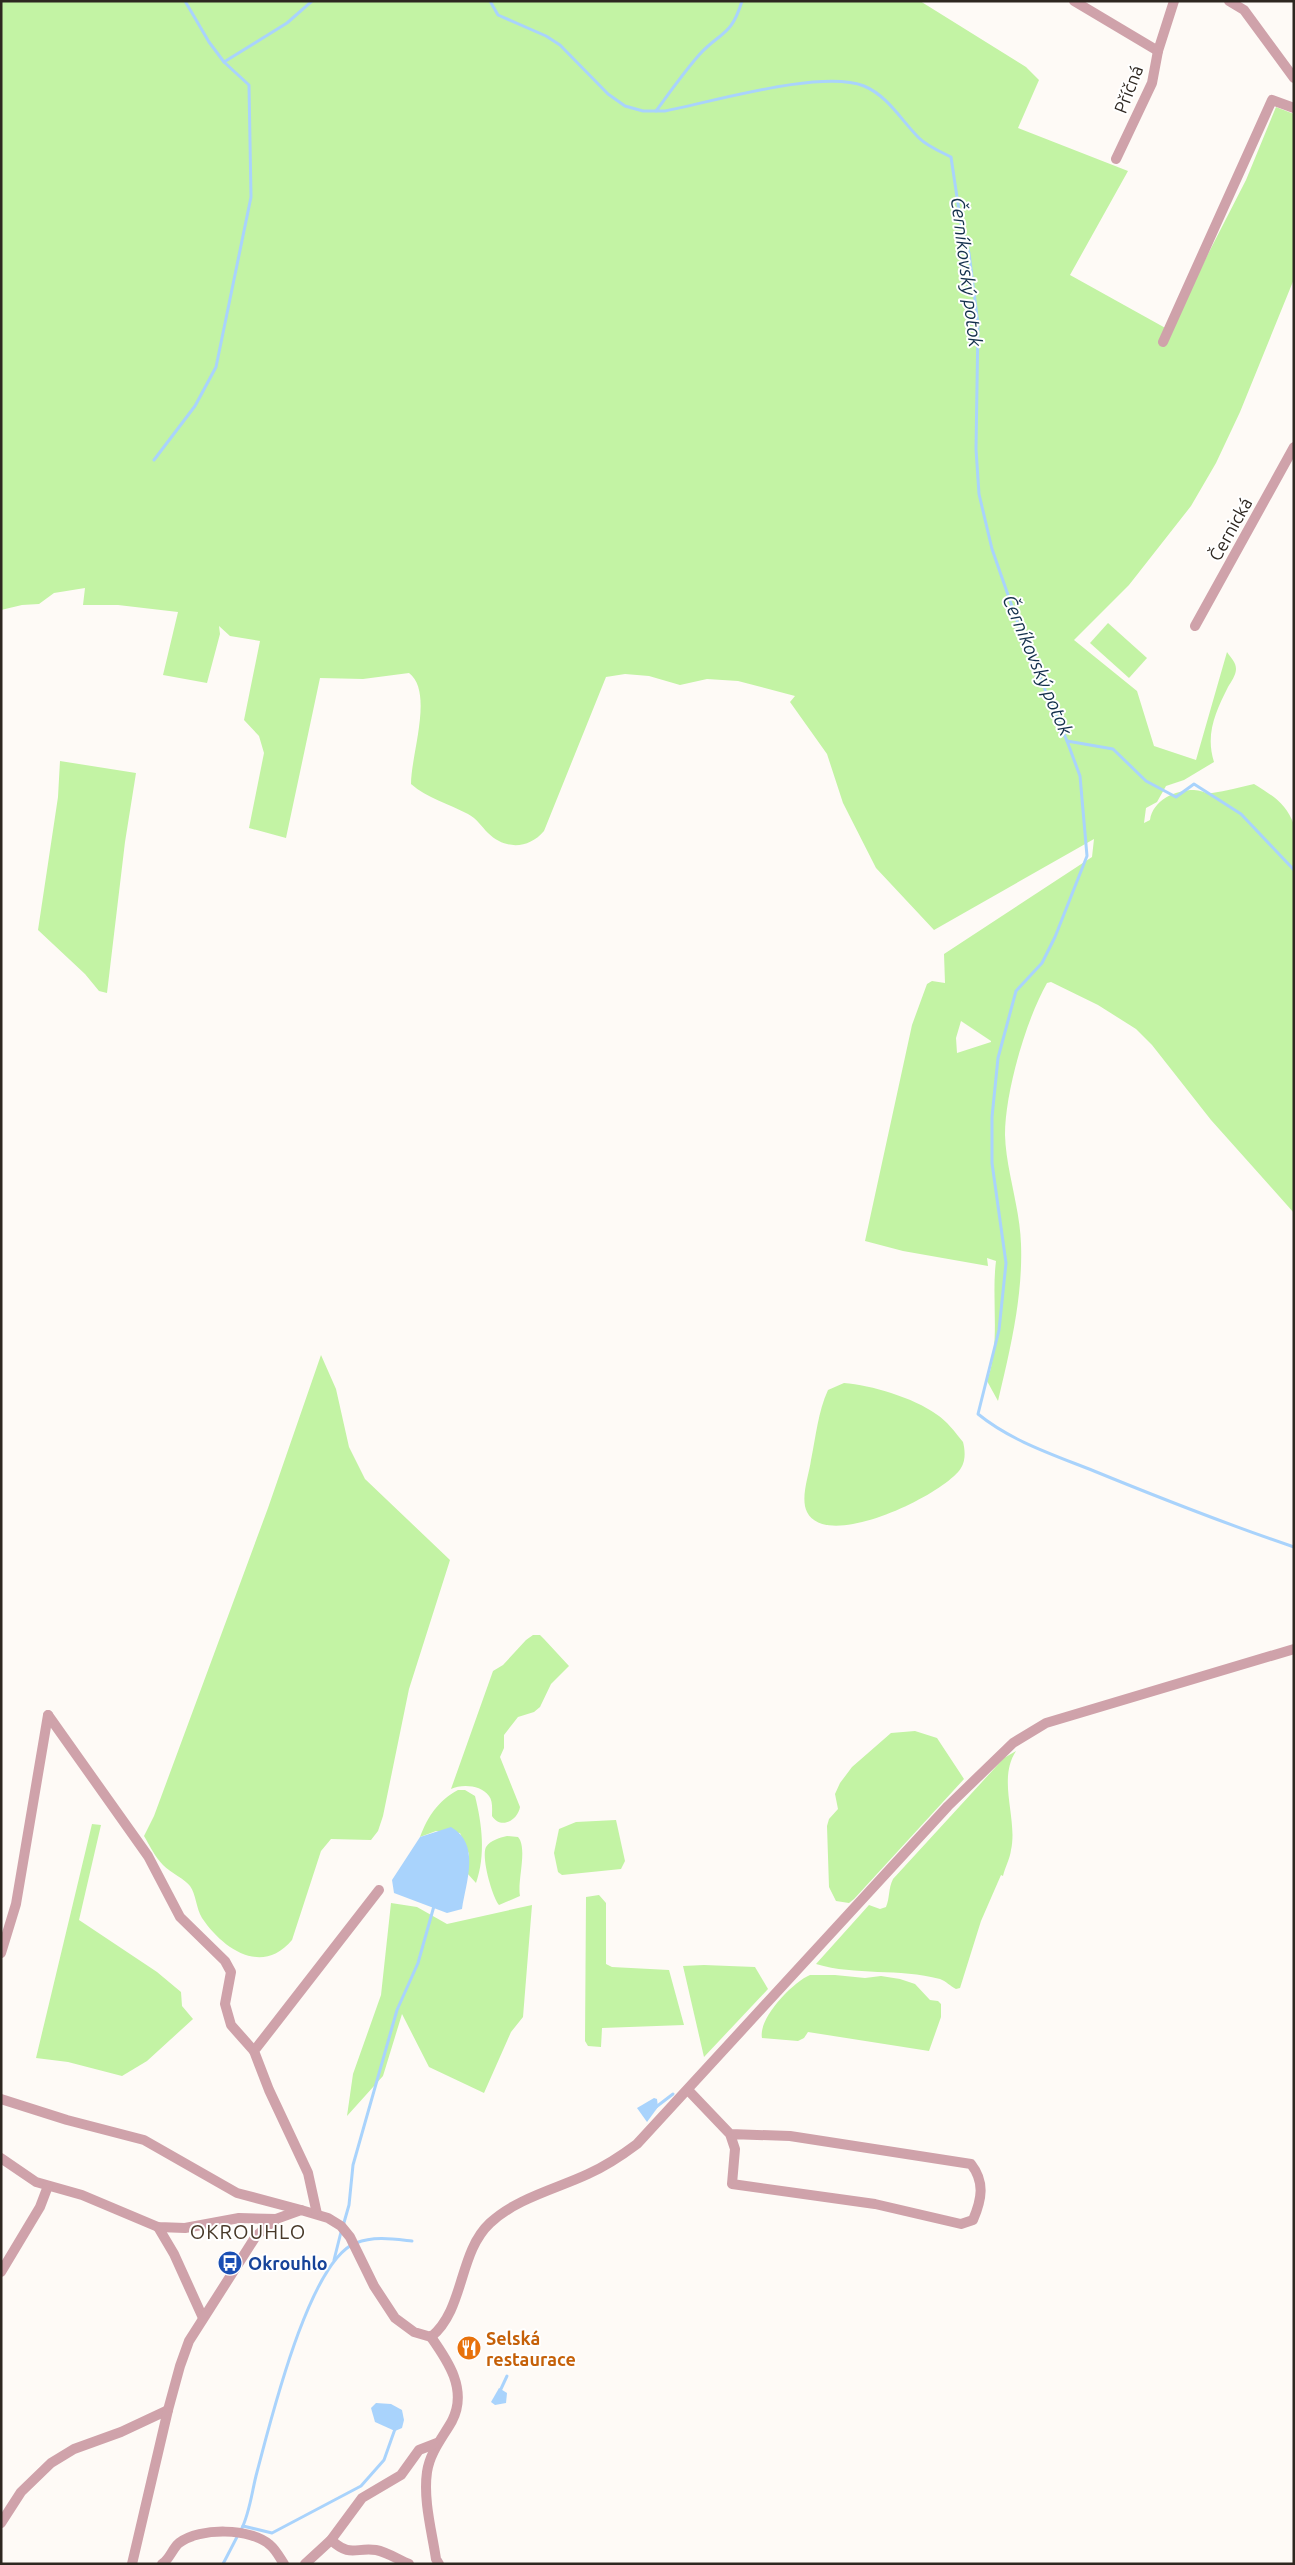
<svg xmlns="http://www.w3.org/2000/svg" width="1295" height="2565" viewBox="0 0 1295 2565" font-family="Ubuntu,sans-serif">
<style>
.green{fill:#c3f3a4;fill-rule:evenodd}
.water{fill:#a9d3fc}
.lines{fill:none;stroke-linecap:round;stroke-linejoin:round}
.stream{stroke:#a9d3fc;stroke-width:3}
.minor{stroke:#cfa2aa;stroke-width:10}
.labels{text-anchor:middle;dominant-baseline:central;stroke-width:4;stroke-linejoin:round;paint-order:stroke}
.street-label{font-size:18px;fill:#2e2720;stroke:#fff}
.transit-label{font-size:18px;font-weight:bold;fill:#164399;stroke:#fff;text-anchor:start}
.food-label{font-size:18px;font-weight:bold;fill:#c56008;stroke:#fff;text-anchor:start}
.water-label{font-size:19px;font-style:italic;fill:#13304b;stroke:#fff}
.quarter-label{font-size:20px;letter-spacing:1px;fill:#483929;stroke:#fff}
</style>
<rect width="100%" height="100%" fill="#fefaf6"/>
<g class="green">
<path d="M1 1H920L1026 67 1039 80 1018 128 1128 171 1070 275 1169 330 1246 180 1276 107 1294 114V279L1240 412 1216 463 1191 506 1129 585 1074 640 1137 691 1154 746 1196 760 1227 652C1231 658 1236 662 1236 669 1236 675 1231 682 1228 687 1216 711 1205 734 1214 762L1184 780 1166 786 1157 802 1146 808 1144 823 1150 820C1153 800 1175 790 1194 790 1200 790 1207 794 1212 793 1226 791 1240 787 1254 784 1273 796 1286 803 1294 825V1213L1211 1120 1152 1045 1136 1029 1098 1005 1051 982 1047 983C1026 1020 1005 1092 1005 1135 1006 1170 1020 1208 1021 1244 1023 1297 1010 1350 998 1401L987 1381C1001 1344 991 1300 996 1261L987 1258 988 1266 903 1251 865 1241 912 1025 927 984 932 981 945 983 944 954 1092 857 1094 839 934 930 876 868 843 803 827 754 790 702 795 696 738 681 707 679 680 685 649 676 625 674 606 677 544 831C529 849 505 850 488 833 481 826 477 819 468 814 449 804 427 798 411 784 411 754 434 692 409 673L363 679 320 678 286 838 249 828 264 753 259 736 244 720 260 641 230 636 219 626 220 634 207 683 163 675 178 612 118 605H83L85 588 54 593 39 604 22 605 1 610ZM961 1021 991 1041V1042L957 1053 956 1038Z"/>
<polygon points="1108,623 1147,658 1129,678 1090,643"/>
<polygon points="60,761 136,773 125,842 107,993 99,991 85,974 38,930 58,797"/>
<path d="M321 1355 336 1389 349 1447 365 1479 450 1560 409 1689 383 1816 378 1831 371 1840 331 1839 321 1851 292 1940C262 1976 223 1949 202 1918 196 1908 196 1894 190 1886 186 1880 170 1872 163 1865 155 1857 150 1846 144 1836L154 1816 268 1508Z"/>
<path d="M844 1383C871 1385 914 1398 936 1414 947 1421 955 1432 963 1442 965 1450 966 1460 961 1468 945 1494 827 1552 807 1512 800 1498 809 1475 811 1460 816 1436 818 1412 828 1390Z"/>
<path d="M533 1635H540L544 1639 569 1666 551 1684 540 1707 534 1712 518 1717 504 1735V1748L500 1757 520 1807C518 1820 501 1830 492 1816 492 1810 493 1801 489 1796 481 1785 462 1784 451 1789L493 1671 503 1665 526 1640Z"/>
<polygon points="915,1731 937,1738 964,1779 854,1899 849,1903 836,1901 829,1887 827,1826 829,1819 838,1809 835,1794 840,1783 852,1767 891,1733"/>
<path d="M1016 1751C997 1780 1018 1818 1011 1850 1010 1859 1005 1867 1003 1876L1001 1875 981 1921 960 1988 956 1989C950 1986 946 1981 940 1979 899 1968 856 1976 816 1964L869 1905 880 1909 886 1907C890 1898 888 1889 893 1879L1004 1758Z"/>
<path d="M458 1790H465L475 1796C482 1824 486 1855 476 1883L467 1873 469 1854 460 1833 436 1831 420 1837C428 1816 438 1801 458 1790Z"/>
<polygon points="616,1820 625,1861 621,1869 562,1875 558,1872 554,1853 559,1829 576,1822"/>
<polygon points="92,1824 101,1825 79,1920 157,1972 181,1992 182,2006 193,2019 147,2061 122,2076 68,2062 36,2058"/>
<path d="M507 1836 518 1837C528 1848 517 1881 520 1896L499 1905C492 1896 481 1857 486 1847 491 1840 499 1838 507 1836Z"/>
<polygon points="599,1895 606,1903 606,1964 612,1967 669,1970 684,2025 602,2028 601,2047 588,2046 585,2041 586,1897"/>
<polygon points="391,1903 417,1907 447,1924 532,1905 523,2017 511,2032 484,2093 429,2067 402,2014 383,2076 347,2116 353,2074 381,1995"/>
<polygon points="704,1965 755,1967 768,1989 704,2057 683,1966"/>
<path d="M810 1975H835L865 1978 881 1976 900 1979 915 1984 930 2000 938 2001 941 2004V2017L929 2051 808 2032 804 2038 798 2041 762 2038C758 2018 793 1982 810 1975Z"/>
</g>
<g class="water">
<path d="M451 1827C481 1844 466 1882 462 1909L447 1913 394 1893 392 1880 420 1837Z"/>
<polygon points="654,2098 657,2099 658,2107 647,2122 637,2108"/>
<polygon points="499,2388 507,2393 506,2403 495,2405 491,2402"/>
<polygon points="376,2403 391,2404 402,2410 404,2420 402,2428 395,2431 375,2422 371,2408"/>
</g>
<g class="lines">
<g class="stream">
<polyline points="185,1 209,42 224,62 287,23 312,1"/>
<path d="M490 1 498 15 546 36 560 45 608 94 625 106 643 111H665C712 102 822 69 864 86 888 96 901 120 919 138 927 146 941 152 951 157L961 224 969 253 978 324 976 449 979 494 992 549 1023 638 1067 741 1113 749 1146 781 1176 797 1194 784 1241 814 1294 870"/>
<path d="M656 111C670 92 684 72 699 55 721 31 731 37 742 1"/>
<polyline points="154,460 195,406 216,367 251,197 249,85 224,62"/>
<path d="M1067 741 1080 776 1087 856 1055 937 1042 963 1016 991 998 1058 992 1117V1163L1006 1263 999 1330 978 1414C1011 1441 1054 1455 1094 1471 1160 1498 1226 1524 1294 1547"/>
<polyline points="656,2107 673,2094"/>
<polyline points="343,2226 349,2205 353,2165 397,2010 418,1963 434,1906"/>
<polyline points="334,2260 341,2232"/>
<polyline points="500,2391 507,2376"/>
<polyline points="243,2526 272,2533 361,2486 384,2460 395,2429"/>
<path d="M241 2530C250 2513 252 2490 257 2472 270 2424 309 2260 356 2243 374 2236 393 2239 412 2241"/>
<polyline points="223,2564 238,2535"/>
</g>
<g class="minor">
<polyline points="1074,1 1158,51"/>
<polyline points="1229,1 1244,10 1294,78"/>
<polyline points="1116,159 1152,83 1158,51 1174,1"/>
<polyline points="1163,342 1272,100 1294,108"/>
<polyline points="1195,626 1294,447"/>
<polyline points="48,1715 148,1856 180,1917 225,1961 231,1972 225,2004 231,2025 254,2051"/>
<polyline points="1,1953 16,1904 48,1715"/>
<path d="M688 2090 730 2134 735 2149 732 2184 875 2204 961 2224 973 2220C982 2199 985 2182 971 2164L790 2136 730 2134"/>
<polyline points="1,2099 67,2120 144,2140 237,2193 301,2210"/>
<path d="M1 2158 36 2182 82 2195 158 2227 185 2228 239 2218 276 2219 301 2210 328 2218 341 2226 350 2237 374 2286 395 2318 414 2332 431 2337C465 2309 458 2253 490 2223 517 2198 556 2189 588 2174 606 2166 621 2156 637 2144L948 1806 1013 1743 1046 1723 1294 1649"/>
<polyline points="317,2214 308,2173 269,2090 254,2051 379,1890"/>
<polyline points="158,2227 174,2254 203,2318"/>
<polyline points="1,2272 40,2207 48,2186"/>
<path d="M431 2337C448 2361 468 2390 452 2421 443 2437 430 2452 427 2472 423 2500 432 2532 436 2559L439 2564"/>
<polyline points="1,2523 21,2492 51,2463 74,2449 121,2432 168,2410"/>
<path d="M331 2540C351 2558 355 2547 376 2550 387 2552 399 2560 409 2564"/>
<polyline points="132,2564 168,2410 180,2366 189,2341 256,2236 276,2219"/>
<path d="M162 2564C170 2559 172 2549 179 2543 200 2527 251 2528 270 2545 276 2550 280 2558 284 2564"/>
<polyline points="305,2564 331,2540 362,2498 401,2475 419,2450 437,2443"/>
</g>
</g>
<defs>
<symbol id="bus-disc" viewBox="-11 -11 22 22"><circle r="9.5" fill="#1a4fb4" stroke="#fff"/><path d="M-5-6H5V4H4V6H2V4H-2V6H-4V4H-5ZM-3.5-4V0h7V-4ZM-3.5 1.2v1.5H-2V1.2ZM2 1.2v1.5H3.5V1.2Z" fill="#fff"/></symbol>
<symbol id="restaurant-disc" viewBox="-11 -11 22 22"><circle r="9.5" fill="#e8710a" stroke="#fff"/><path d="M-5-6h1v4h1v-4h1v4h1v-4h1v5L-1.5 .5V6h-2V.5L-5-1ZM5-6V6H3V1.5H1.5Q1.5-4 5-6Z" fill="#fff"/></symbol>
</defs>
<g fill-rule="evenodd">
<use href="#bus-disc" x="216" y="2249" width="28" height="28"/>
<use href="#restaurant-disc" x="455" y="2334" width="28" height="28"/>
</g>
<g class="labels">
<g class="street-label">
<text transform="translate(1128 89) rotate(-69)">Příčná</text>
<text transform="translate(1230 529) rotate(-61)">Černická</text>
</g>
<g class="transit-label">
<text x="248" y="2263">Okrouhlo</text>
</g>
<g class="food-label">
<text x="486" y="2338">Selská<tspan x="486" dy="21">restaurace</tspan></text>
</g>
<g class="water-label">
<text transform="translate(967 272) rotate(83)">Černíkovský potok</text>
<text transform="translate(1038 665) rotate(67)">Černíkovský potok</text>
</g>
<g class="quarter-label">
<text x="248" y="2231">OKROUHLO</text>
</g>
</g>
<rect width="1295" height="2565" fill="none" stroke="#2e2720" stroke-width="5"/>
</svg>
